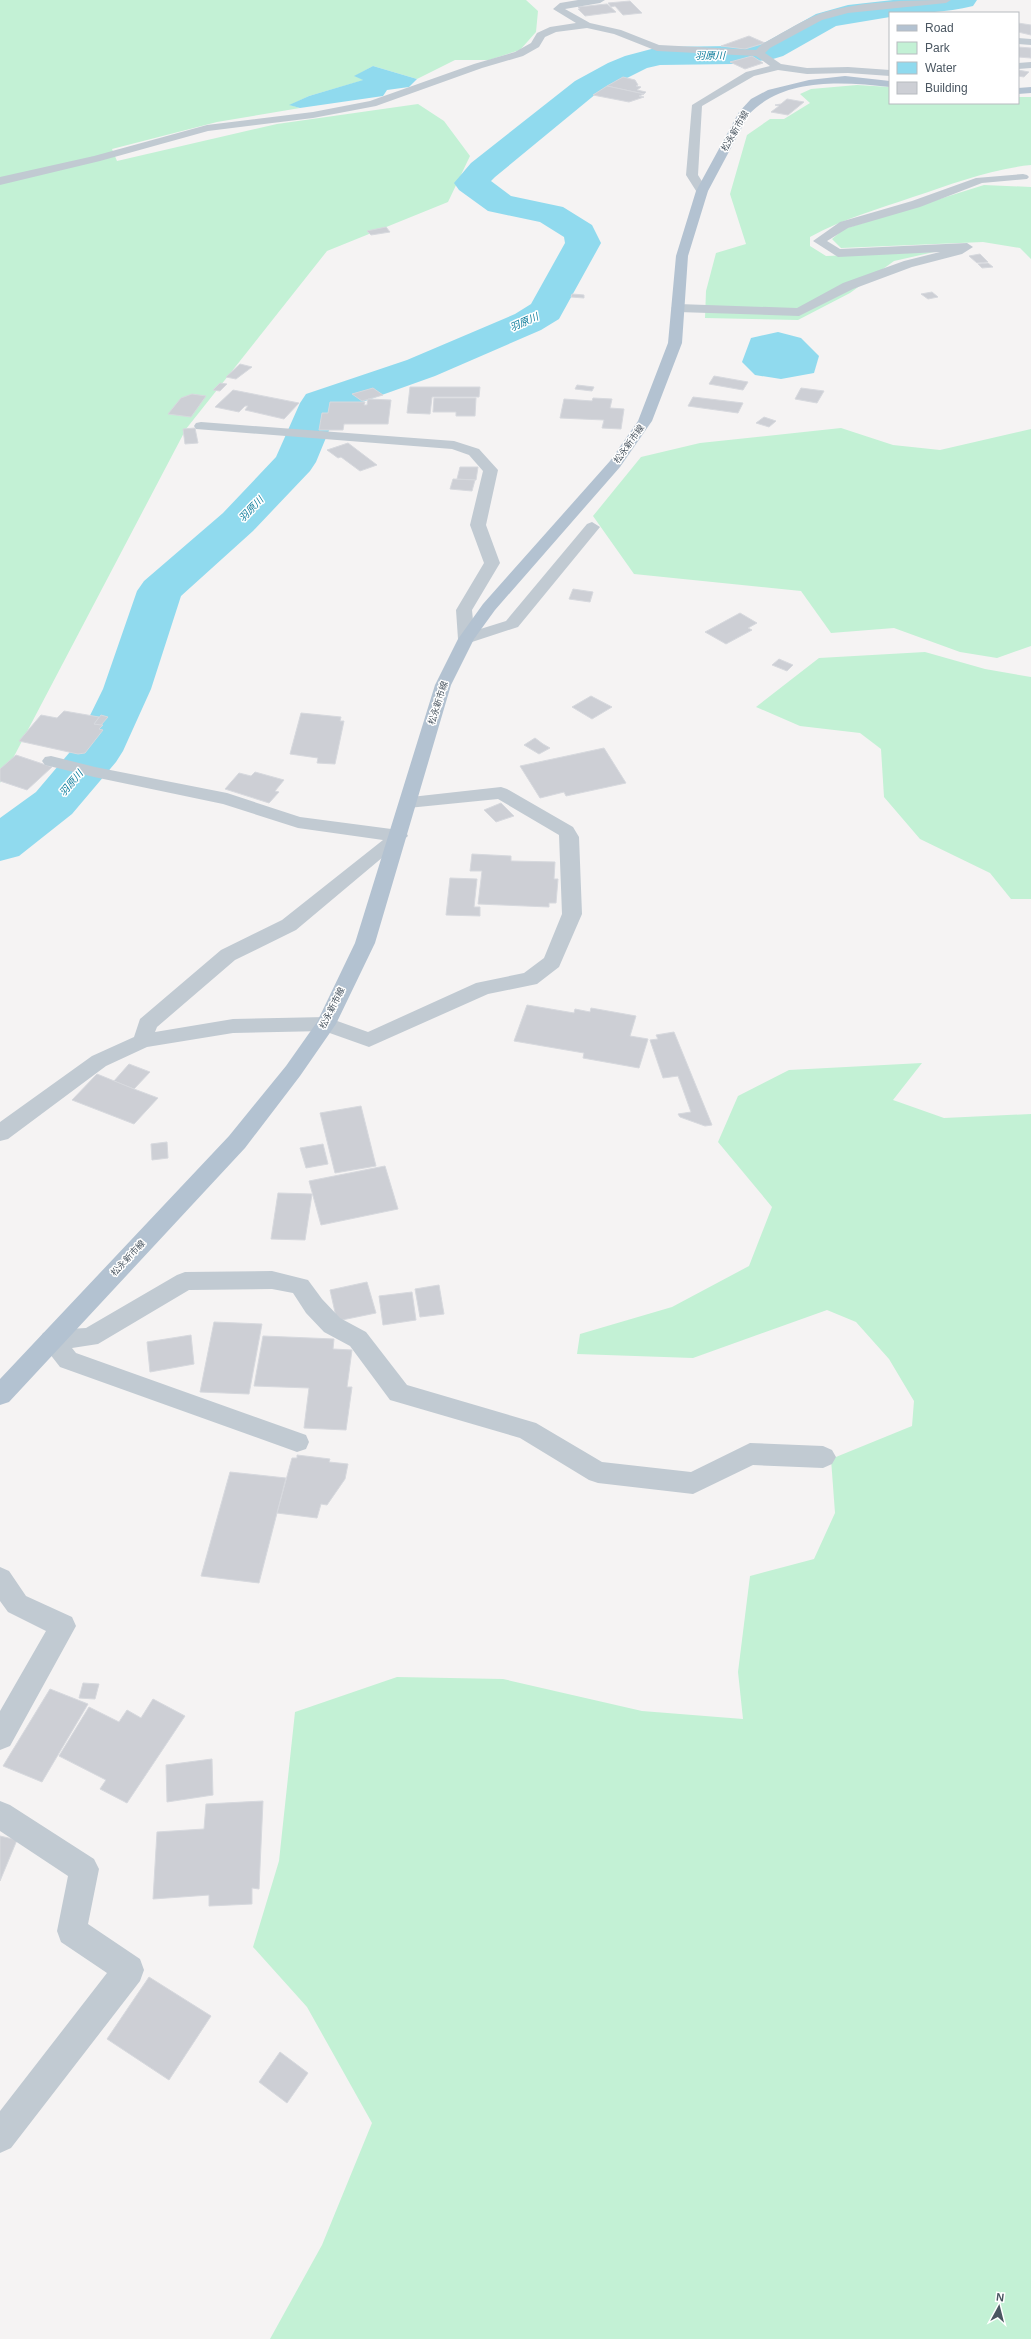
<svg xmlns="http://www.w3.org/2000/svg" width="1031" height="2339" viewBox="0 0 1031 2339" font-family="Arial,'Noto Sans JP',sans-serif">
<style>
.green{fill:#c3f1d5}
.water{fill:#90daee}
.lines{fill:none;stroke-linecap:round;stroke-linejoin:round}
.river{fill:#90daee;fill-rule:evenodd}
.building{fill:#cdcfd5;stroke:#d7d9de}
.minor{fill:#c1cad2;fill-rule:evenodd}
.major{fill:#b3c2d1;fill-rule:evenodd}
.labels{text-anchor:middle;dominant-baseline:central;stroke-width:3;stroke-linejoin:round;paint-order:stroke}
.far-street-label{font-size:9px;fill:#4a5661;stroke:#fff}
.far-water-label{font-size:10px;font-style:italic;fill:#0c7c9b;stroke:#fff}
</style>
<rect width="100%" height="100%" fill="#f5f3f3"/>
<g class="green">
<polygon points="0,0 526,0 538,11 536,32 520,50 489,60 455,60 417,79 373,66 355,76 364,80 309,96 290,105 300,108 217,122 112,149 117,161 277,124 418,104 444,121 470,156 448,202 327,251 186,429 0,783"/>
<path d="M857 85 890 87V103H1018V97H1031V165C990 169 952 184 913 197 878 209 843 219 810 237V246L826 256 934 252 894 261 850 293 798 320 705 318 706 291 716 253 746 244 730 194 747 135 770 119H784L810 103 800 94 811 89Z"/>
<polygon points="984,185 1031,187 1031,259 1020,248 983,242 841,248 832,239 844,229"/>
<polygon points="841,428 893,445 940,450 1031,429 1031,646 997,658 960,652 894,628 831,633 801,591 634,574 593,516 641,457 700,443"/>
<polygon points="925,652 985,669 1031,677 1031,899 1011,899 990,873 920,839 884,797 881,749 860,733 800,726 756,707 819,658"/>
<polygon points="922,1063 893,1100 944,1118 1031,1114 1031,2339 270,2339 322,2245 372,2123 307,2007 253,1947 279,1861 295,1712 397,1677 503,1679 642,1711 743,1719 738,1672 750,1576 814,1559 835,1513 831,1459 912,1426 914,1401 889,1359 856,1322 827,1310 693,1358 577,1354 580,1334 672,1307 749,1266 772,1207 718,1142 738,1096 789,1070"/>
</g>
<g class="water">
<polygon points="373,66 417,79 409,87 387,90 383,96 300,108 289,105 309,96 363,80 354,76"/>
<polygon points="778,332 801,338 819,356 814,373 781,379 755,375 742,362 751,338"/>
</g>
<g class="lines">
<path class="river" d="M893 0H977L973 6C946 13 918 13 890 13V17L836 26 783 56 773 59 733 64 660 65 647 68 597 93 495 177 491 181 511 196 563 207 592 225 601 243 559 319 541 330 435 376 337 411 316 462 310 471 253 531 181 596 151 689 123 751 116 762 72 814 19 856 0 861V818L36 792 75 746 103 689 137 591 144 581 223 513 276 457 300 403 306 394 407 360 515 314 531 304 565 243 564 237 540 222 488 211 459 190 454 183 471 163 575 81 608 63 625 56 659 47 733 46 766 42 816 14 848 5Z"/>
</g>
<g class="building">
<polygon points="630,1 642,13 623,15 615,6 611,7 608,3"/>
<polygon points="607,4 616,12 585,16 578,9 580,9 578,7"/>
<polygon points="1018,23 1031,25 1031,35 1018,32"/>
<polygon points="749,36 765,43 745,49 721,46"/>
<polygon points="1018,47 1031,48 1031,58 1018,57"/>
<polygon points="752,56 763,63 745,69 730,62"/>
<polygon points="1018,70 1029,72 1024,77 1018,76"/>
<polygon points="623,77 635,80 638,85 636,86 641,87 637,90 646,92 644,94 607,86"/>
<polygon points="607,86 644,94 639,96 644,97 629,102 593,95"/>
<polygon points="787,99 804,102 788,115 771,112 779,106 775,105 781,104"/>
<polygon points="386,227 390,232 371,235 367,231"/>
<polygon points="980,254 988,262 977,263 969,256"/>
<polygon points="988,263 993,267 982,268 978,264"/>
<polygon points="932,292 938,297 928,299 921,294"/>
<polygon points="572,294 584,295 584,298 571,297"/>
<polygon points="240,364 252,367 236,379 226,377"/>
<polygon points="714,376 748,382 743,390 709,384"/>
<polygon points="220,383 227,384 220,391 213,390"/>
<polygon points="577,385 594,387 592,391 575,389"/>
<polygon points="410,387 480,387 479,397 432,397 430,414 407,413"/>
<polygon points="373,388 383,395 362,401 352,394"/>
<polygon points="801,388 824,391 817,403 795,399"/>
<polygon points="233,390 299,403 284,419 245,410 248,406 245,406 239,412 215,407"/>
<polygon points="192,394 206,396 191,417 168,414 181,398"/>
<polygon points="693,397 743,403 738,413 688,406"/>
<polygon points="434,398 476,398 475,416 456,416 456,412 433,412"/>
<polygon points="593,398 612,399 610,408 624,409 621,429 602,428 604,420 560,418 564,399 592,401"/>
<polygon points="368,399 391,400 388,424 344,424 343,430 319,430 322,413 328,413 330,402 365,402 364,405 367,405"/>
<polygon points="764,417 776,421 769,427 756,423"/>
<polygon points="195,428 198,443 185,444 183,429"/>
<polygon points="348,443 377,465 360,471 341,457 338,458 327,450"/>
<polygon points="460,467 478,467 476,480 457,479"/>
<polygon points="453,479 475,480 472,491 450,489"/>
<polygon points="573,589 593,592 590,602 569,599"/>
<polygon points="740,613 757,623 748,628 752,630 726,644 705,632"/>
<polygon points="779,659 793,665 787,671 772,665"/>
<polygon points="591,696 612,707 592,719 572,707"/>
<polygon points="64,711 99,717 94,724 103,725 99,729 103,730 85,753 78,754 19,741 41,715 57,718"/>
<polygon points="301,713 341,717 340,721 344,721 335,764 317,763 318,758 290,754"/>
<polygon points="101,715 108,717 101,725 94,724"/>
<polygon points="535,738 543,744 550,748 539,754 524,745"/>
<polygon points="604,748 626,783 566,796 564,792 540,798 520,766"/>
<polygon points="16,755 52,767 27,790 0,781 0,769"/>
<polygon points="255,772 284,780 275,791 279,792 269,803 225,789 239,773 251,776"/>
<polygon points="501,803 514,816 496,822 484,810"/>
<polygon points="472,854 511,856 511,861 555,862 554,879 558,879 556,903 549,903 549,907 478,904 482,871 470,871"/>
<polygon points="450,878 477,879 474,907 480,907 480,916 446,915"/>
<polygon points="527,1005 574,1013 575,1009 590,1012 591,1008 636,1016 630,1036 648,1039 639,1068 583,1058 584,1053 514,1041"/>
<polygon points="674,1032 712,1125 705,1126 680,1117 678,1114 691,1112 678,1076 663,1078 650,1040 658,1039 656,1035"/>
<polygon points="129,1064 150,1072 134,1089 114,1081"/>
<polygon points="97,1074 134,1089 158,1098 134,1124 72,1100"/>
<polygon points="361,1106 376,1166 335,1173 320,1113"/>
<polygon points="167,1142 168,1158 152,1160 151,1144"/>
<polygon points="323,1144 328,1164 306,1168 300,1148"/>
<polygon points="385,1166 398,1209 321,1225 309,1181"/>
<polygon points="278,1193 312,1194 305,1240 271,1239"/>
<polygon points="367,1282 376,1313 337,1321 330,1290"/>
<polygon points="439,1285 444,1314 420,1317 415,1289"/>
<polygon points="412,1292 416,1320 383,1325 379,1296"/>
<polygon points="214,1322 262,1324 249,1394 200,1392"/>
<polygon points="191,1335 194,1364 150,1372 147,1342"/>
<polygon points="263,1336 334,1339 333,1349 352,1350 347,1387 352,1387 346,1430 304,1428 309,1388 254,1386"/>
<polygon points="297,1455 330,1459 329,1462 348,1464 345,1479 327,1505 321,1504 317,1518 277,1513 292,1458 297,1458"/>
<polygon points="230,1472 286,1478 259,1583 201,1576"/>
<polygon points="83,1683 99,1684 95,1699 79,1698"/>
<polygon points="50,1689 88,1704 42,1782 3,1766"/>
<polygon points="153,1699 185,1716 127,1803 100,1789 106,1780 59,1756 89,1707 119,1722 127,1710 141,1718"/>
<polygon points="212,1759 213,1795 167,1802 166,1765"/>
<polygon points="263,1801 259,1889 252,1888 252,1904 209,1906 209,1895 153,1899 157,1832 204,1829 206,1804"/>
<polygon points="0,1836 17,1840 0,1881"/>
<polygon points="149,1977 211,2016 169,2080 107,2039"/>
<polygon points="280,2052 308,2073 287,2103 259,2082"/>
</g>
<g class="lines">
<g class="minor">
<path d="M578 0H605L600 3 565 9 590 23 621 30 659 45 756 50 762 44C779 35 796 24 814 16 851 1 911 0 951 0L946 3 848 13 822 20 770 48 765 53 781 64 807 68 848 67 890 70V76L848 73 807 74 778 70 754 76 702 106 698 175 708 191 702 195 698 194 686 175 692 105 746 72 770 66 756 56 657 51 614 34 587 28 556 32 545 37 539 47 523 56 482 68 376 106 313 118 208 131 100 161 0 185V177L94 156 207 125 313 112 370 101 474 64 515 52 531 43 537 33 550 27 576 23 553 9 560 3Z"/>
<polygon points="1018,38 1031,39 1031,45 1018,44"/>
<polygon points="1031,62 1031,68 1018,69 1018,63"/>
<polygon points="1023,174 1027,175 1029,177 1027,179 982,183 920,207 848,228 827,241 840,249 967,243 973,247 962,254 912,267 853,289 799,316 678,312 671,308 678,304 797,308 843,283 904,261 940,252 838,257 813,241 840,222 912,201 976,178"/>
<polygon points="201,422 454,441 479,449 498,470 486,525 500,563 472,610 474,631 506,621 587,524 592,522 600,527 518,627 472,642 460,642 458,639 456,610 484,563 470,525 483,471 469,455 452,449 196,429 194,426 196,423"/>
<polygon points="51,756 95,767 227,793 300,817 399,830 406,832 408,836 296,930 235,960 157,1027 155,1032 233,1019 326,1017 368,1032 476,983 524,973 544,958 562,914 559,835 498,799 408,808 402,806 399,802 402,798 501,787 507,789 573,827 579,837 582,914 559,967 537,984 488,994 369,1047 324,1031 233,1033 147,1047 106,1066 8,1139 0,1141 0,1122 92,1056 134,1037 140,1019 221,950 282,920 383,840 298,828 223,804 94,777 45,765 42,761 45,757"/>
<polygon points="272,1271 308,1280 322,1299 340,1318 366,1332 407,1385 536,1423 602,1462 691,1472 750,1443 823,1446 832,1450 836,1457 832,1464 823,1468 753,1465 693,1494 598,1483 589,1480 520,1438 390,1400 350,1346 324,1332 306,1313 293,1293 272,1289 189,1290 98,1344 72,1348 76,1353 306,1435 309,1442 306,1449 297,1452 60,1367 39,1340 43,1333 51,1330 86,1328 177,1275 185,1272"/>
<polygon points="0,1567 9,1571 26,1596 72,1617 76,1626 10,1746 0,1750 0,1711 46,1631 8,1612 0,1601"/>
<polygon points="0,1801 10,1805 94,1859 99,1869 88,1924 140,1959 144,1970 140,1981 11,2148 0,2153 0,2111 107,1973 61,1942 57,1931 68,1876 0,1831"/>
</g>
<g class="major">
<path d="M845 76 890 81V87C843 82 785 77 749 114L708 191 688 256 682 343 652 421 620 467 495 610 474 639 451 685 375 943 336 1024 300 1076 245 1148 9 1402 0 1405V1379L229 1136 286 1066 317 1022 355 943 435 685 458 639 483 604 610 461 638 421 668 343 676 256 696 191 739 112 751 99 768 90 809 80Z"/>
<polygon points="1031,87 1031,93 1018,94 1018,88"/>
</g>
</g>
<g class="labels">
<g class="far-street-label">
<text transform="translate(735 131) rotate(-60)">松永新市線</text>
<text transform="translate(629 444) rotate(-54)">松永新市線</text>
<text transform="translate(438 703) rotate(-72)">松永新市線</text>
<text transform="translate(332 1008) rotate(-63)">松永新市線</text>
<text transform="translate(128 1258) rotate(-47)">松永新市線</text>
</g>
<g class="far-water-label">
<text x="710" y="55">羽原川</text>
<text transform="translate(524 322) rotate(-24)">羽原川</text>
<text transform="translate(251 509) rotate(-46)">羽原川</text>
<text transform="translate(71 783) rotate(-50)">羽原川</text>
</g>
</g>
<rect x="889" y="12" width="130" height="92" fill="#ffffff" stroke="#b7bbc0"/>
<rect x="897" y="25" width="20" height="6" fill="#b3c2d1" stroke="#b7bbc0"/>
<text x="925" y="32" font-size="12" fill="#4a5661">Road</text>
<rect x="897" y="42" width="20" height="12" fill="#c3f1d5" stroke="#b7bbc0"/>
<text x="925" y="52" font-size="12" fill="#4a5661">Park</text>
<rect x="897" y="62" width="20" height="12" fill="#90daee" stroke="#b7bbc0"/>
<text x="925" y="72" font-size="12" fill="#4a5661">Water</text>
<rect x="897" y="82" width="20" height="12" fill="#cdcfd5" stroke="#b7bbc0"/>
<text x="925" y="92" font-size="12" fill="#4a5661">Building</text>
<g transform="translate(999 2307) rotate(7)" stroke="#ffffff" stroke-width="3" paint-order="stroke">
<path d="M0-3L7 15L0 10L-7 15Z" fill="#4a5661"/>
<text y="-6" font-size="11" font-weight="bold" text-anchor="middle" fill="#4a5661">N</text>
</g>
</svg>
